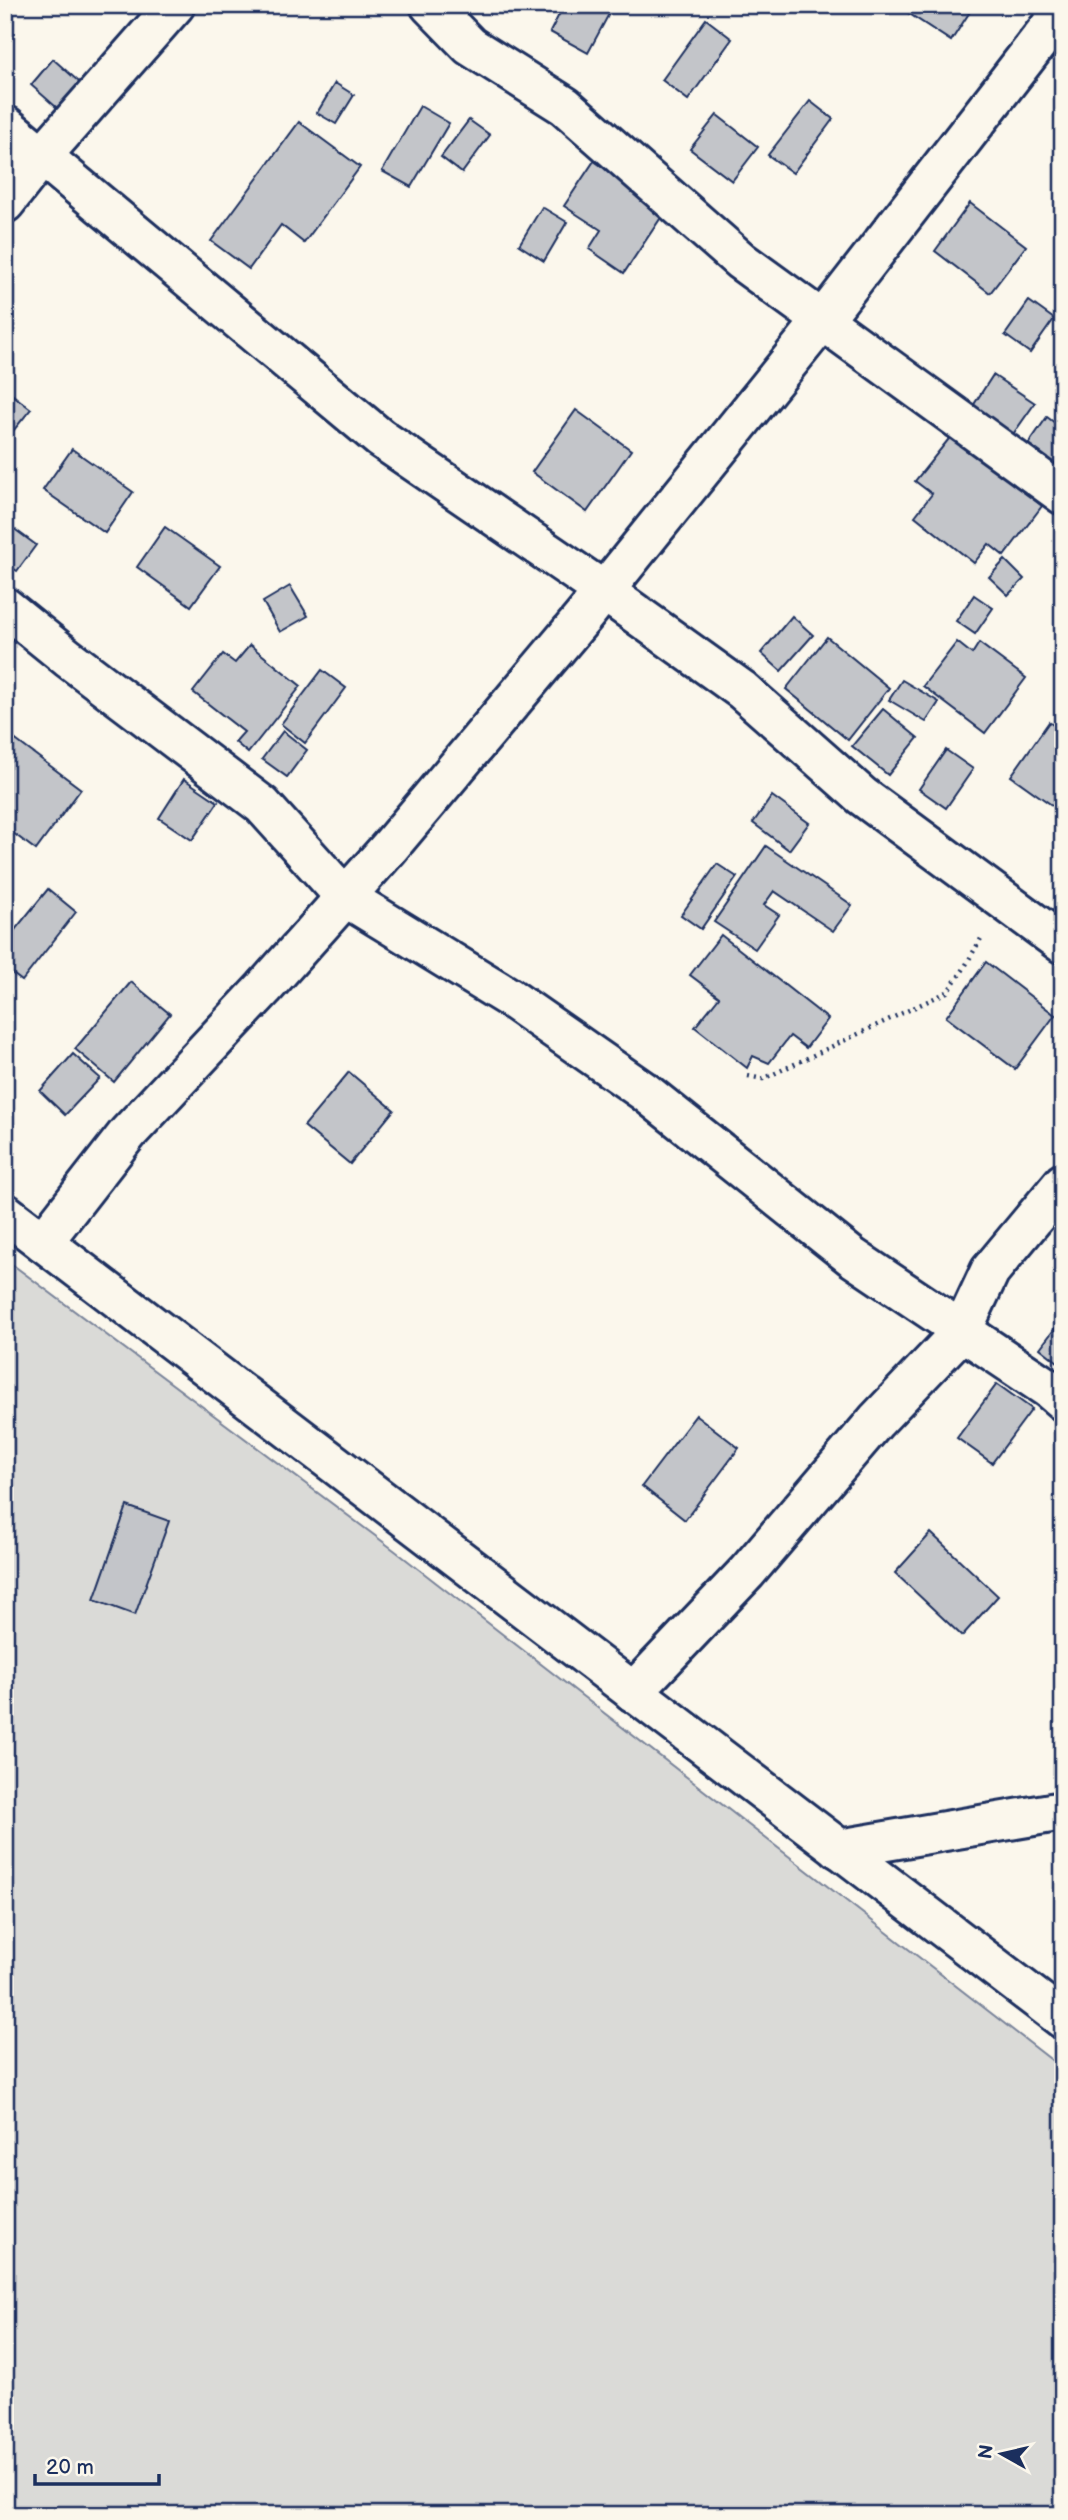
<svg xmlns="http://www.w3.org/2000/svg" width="1068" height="2520" viewBox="0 0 1068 2520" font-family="'Balsamiq Sans',sans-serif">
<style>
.green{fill:#dadad7;stroke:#7a849a;stroke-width:2}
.building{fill:#c3c5c9;stroke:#1b2f5e;stroke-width:2}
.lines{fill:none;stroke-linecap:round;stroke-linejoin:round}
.minor-casing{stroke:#1b2f5e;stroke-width:44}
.path{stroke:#1b2f5e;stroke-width:4.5;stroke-dasharray:2 5;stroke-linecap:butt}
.minor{stroke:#fbf7ec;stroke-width:38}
</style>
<rect width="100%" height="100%" fill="#fbf7ec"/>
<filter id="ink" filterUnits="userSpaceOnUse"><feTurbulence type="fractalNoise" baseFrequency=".0143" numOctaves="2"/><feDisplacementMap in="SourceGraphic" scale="14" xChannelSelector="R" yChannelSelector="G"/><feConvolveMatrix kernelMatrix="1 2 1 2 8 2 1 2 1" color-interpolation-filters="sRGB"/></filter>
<g filter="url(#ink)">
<polygon class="green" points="5,1259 394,1550 1063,2069 1063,2515 5,2515"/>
<g class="building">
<polygon points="564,5 597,5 610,12 588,53 550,32"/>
<polygon points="901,5 970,5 973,7 951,41 899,7"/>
<polygon points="706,19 732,39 688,100 662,80"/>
<polygon points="53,59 86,88 64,114 31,85"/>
<polygon points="335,83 354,95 336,124 317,113"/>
<polygon points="810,101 833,119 793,173 768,155"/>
<polygon points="420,106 449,123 411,187 382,171"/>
<polygon points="717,115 758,147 732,181 690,149"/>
<polygon points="469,120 490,135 462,173 441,157"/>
<polygon points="299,122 360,167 304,243 281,225 249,269 211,241"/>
<polygon points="594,161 666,210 624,273 589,249 601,230 564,206"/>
<polygon points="970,203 1026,246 990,293 935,251"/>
<polygon points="542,207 567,222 544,261 519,245"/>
<polygon points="1029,301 1054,319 1030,353 1005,335"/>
<polygon points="993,375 1035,403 1011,437 971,409"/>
<polygon points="5,389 31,409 5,441"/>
<polygon points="576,410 631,450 587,512 532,472"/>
<polygon points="1047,417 1063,429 1063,472 1027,446"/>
<polygon points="952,435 1042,506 1004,556 989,544 974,563 915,516 932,494 915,481"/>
<polygon points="72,449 133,492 105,533 43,490"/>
<polygon points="5,522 36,545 17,571 5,563"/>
<polygon points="165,527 220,566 191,606 137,567"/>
<polygon points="1005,560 1024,579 1008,595 989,577"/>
<polygon points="290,586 308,616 280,632 263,602"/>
<polygon points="974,595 993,608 975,634 956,621"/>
<polygon points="792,616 813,635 781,671 761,653"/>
<polygon points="827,637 889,688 848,740 786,689"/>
<polygon points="957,642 972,654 979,643 1026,678 985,733 923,686"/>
<polygon points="250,645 301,686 248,753 235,742 244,732 193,692 223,654 235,663"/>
<polygon points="322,670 346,688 305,743 281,724"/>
<polygon points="902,680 939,702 926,722 889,700"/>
<polygon points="883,709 918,738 888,775 852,746"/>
<polygon points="1049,722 1063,732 1063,813 1011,776"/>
<polygon points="283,731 307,750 287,777 262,759"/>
<polygon points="5,732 81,789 36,850 5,827"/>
<polygon points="946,750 973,769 946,808 919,789"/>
<polygon points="184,779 218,802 192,840 159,818"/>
<polygon points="772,796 809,823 789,850 753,823"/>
<polygon points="766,846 852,905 833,931 774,891 764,905 779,915 755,949 714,922"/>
<polygon points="717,864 737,877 701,929 681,915"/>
<polygon points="48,889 76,912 22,981 5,968 5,942"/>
<polygon points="721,935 828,1019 806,1048 790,1036 769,1063 753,1056 747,1068 695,1027 719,997 690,975"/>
<polygon points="986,962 1055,1015 1015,1069 946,1017"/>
<polygon points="131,982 170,1014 114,1082 75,1049"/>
<polygon points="73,1054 100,1078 65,1115 40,1091"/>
<polygon points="349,1072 394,1110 350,1164 304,1126"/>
<polygon points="1063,1318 1063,1366 1040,1348"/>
<polygon points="997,1384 1032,1409 992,1463 957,1438"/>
<polygon points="696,1415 739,1448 685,1520 642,1486"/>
<polygon points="127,1506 169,1521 135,1615 94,1600"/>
<polygon points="931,1533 998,1596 962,1636 895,1573"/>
</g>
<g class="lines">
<defs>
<g id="minor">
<polyline points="430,5 470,46 565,106 741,261 1063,495"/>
<polyline points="5,125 380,438 604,591 742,690 862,796 1063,944"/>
<polyline points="5,203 42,156 175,5"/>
<polyline points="5,607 68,658 262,805 345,897 510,998 645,1092 852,1257 1049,1389 1063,1401"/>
<polyline points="5,1213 1063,2019"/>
<polyline points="43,1242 128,1133 264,988 388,849 584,616 822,321 1063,10"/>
<polyline points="633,1692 747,1572 876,1421 962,1331 990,1271 1063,1183"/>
<polyline points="839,1849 1063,1811"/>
</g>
</defs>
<use href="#minor" class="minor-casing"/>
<polyline class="path" points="748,1076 763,1079 947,992 963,970 983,935"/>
<use href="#minor" class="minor"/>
</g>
</g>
<rect width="1068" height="2520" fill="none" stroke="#fbf7ec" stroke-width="28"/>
<rect x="14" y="14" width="1040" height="2492" fill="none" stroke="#1b2f5e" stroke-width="2.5" filter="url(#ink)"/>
<g transform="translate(1002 2454) rotate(278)" stroke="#fbf7ec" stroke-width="5" paint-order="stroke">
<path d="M0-5L12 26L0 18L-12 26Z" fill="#1b2f5e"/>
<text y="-10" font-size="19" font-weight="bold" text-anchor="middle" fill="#1b2f5e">N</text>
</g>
<path d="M35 2474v10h124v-10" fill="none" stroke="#1b2f5e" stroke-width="3.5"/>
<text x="46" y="2474" font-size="21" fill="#1b2f5e" stroke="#fbf7ec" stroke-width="5" paint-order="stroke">20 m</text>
</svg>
